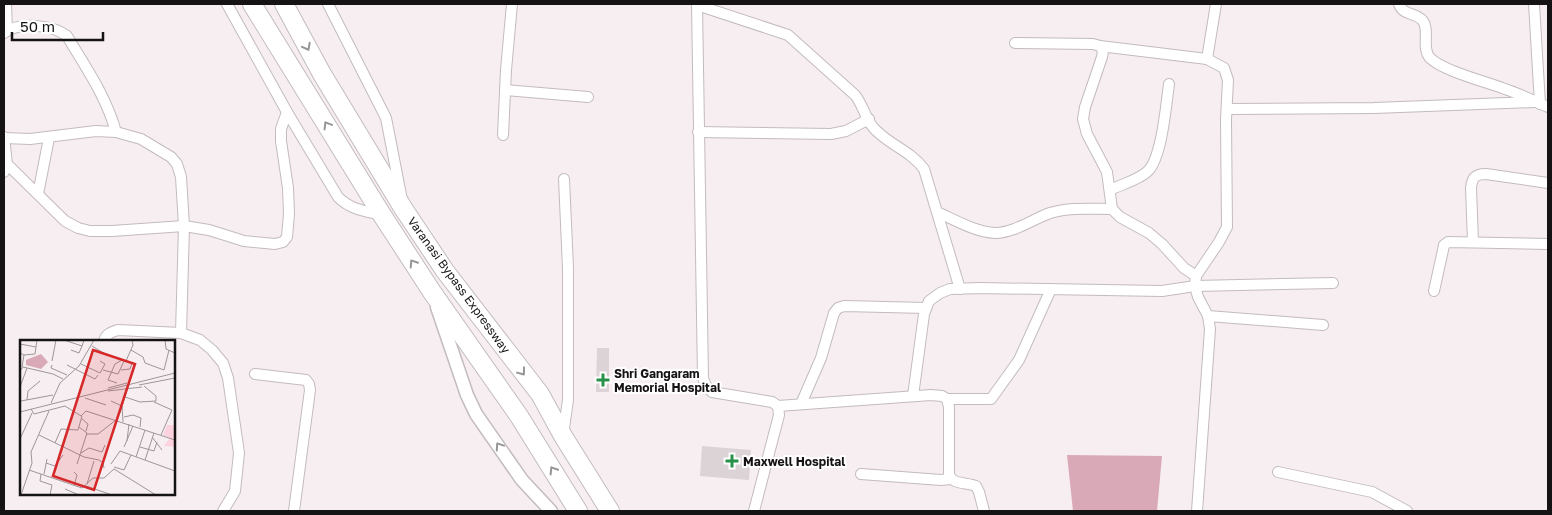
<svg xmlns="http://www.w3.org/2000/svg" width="1552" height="515" viewBox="0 0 1552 515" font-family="'Golos Text',sans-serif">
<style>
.water{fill:#d9a9b7}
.building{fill:#dbd3d5}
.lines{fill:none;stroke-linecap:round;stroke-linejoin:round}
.minor-casing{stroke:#c3bbbd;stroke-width:12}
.tertiary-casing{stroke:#c3bbbd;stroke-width:15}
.trunk-casing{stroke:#c3bbbd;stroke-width:20}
.minor{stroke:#fff;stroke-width:10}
.tertiary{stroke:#fff;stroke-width:12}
.trunk{stroke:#fff;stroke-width:18}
.oneway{stroke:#969595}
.poi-dot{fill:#279148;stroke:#fff;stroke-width:2}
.labels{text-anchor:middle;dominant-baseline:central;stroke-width:4;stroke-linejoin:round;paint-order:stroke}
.street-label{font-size:12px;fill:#161314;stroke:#fff}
.poi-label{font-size:12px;font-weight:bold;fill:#161314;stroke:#fff;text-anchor:start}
.inset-road{fill:none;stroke:#9d9699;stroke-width:1}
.view{fill:#d62828;fill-opacity:0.15;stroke:#d62828;stroke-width:2.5}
.inset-edge{fill:none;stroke:#161314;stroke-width:2.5}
</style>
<rect width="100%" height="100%" fill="#f7eef1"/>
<polygon class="water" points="1067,455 1162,456 1157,511 1073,511"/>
<g class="building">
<polygon points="597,348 609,348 609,392 596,392"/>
<polygon points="702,446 751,450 749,480 700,476"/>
</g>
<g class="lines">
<defs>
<g id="minor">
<polyline points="6,4 7,30"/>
<path d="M227 4 287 112 338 197C351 210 365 211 382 215"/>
<polyline points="328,4 386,118 401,195"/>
<polyline points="697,4 703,378 706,386 712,392 772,402 778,406 779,415 754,511"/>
<path d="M1399 4C1403 16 1416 12 1423 21 1430 31 1421 48 1430 58 1443 71 1487 82 1505 89 1520 94 1534 101 1548 107"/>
<polyline points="1534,4 1540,104"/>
<path d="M697 5 788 35 855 95C863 105 865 117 872 126 886 144 909 149 924 169L960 289"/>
<path d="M4 33C19 21 53 25 67 36 86 68 106 96 116 132"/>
<polyline points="1015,43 1093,44 1100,46 1103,51 1102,57 1085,107 1083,119 1087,134 1107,172 1112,209 1120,217 1149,233 1162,244 1184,268 1196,276"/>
<polyline points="1100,46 1207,59 1224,68 1228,80 1226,120 1227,227 1219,242 1196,276 1195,286 1198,297 1208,316 1210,329 1197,511"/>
<polyline points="1207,59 1216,4"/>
<polyline points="505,90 588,97"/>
<polyline points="1227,109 1374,108 1535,102"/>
<polyline points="698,132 831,134 846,131 869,119"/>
<polyline points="503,135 506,70 512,4"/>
<polyline points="4,137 7,164 4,172"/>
<polyline points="4,138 30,139 96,131 116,132 141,139 171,157 177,164 181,177 184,226 181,333"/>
<polyline points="7,164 65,221 78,228 90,231 112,231 184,226 209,230 244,241 275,244 283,242 287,237 289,214 288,188 281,141 281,129 287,112"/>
<path d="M1110 190C1122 184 1139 180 1148 171 1162 157 1166 105 1169 84"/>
<polyline points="38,194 49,138"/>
<path d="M937 212C955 220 975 232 995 233 1014 233 1033 219 1050 213 1070 207 1091 209 1112 209"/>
<path d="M1473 242 1471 188C1472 178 1475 174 1486 174L1548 183"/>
<polyline points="1434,291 1443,250 1444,245 1448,242 1548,244"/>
<polyline points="1208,316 1323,325"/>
<path d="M104 341C106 334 111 332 118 330L181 333 200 340 212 350 223 363 228 378 239 453 235 491 223 511"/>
<polyline points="255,374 306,380 309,384 310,390 294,511"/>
<polyline points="913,396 924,314 929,301 940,293 950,289 980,288 1162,291 1195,286 1333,283"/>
<polyline points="947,399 991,399 1019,360 1051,289"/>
<polyline points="801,404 821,358 834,313 838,308 844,306 926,308"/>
<path d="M778 406 931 395 942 396 947 399 949 407V474C952 485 966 482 976 486L979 492 984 511"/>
<polyline points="563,435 568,400 568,268 564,179"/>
<polyline points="1278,472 1372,492 1407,511"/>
<polyline points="861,474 941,480 950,479"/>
</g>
<polyline id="tertiary" points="437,307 467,395 476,414 522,480 551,511"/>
<g id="trunk">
<polyline points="252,4 382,215 432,292 519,416 578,511"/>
<polyline points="284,4 322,74 403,208 445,271 540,394 563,436 610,511"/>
</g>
</defs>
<use href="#minor" class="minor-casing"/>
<use href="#tertiary" class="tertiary-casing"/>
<use href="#trunk" class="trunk-casing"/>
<use href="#minor" class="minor"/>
<use href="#tertiary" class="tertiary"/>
<use href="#trunk" class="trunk"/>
</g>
<defs><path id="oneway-chevron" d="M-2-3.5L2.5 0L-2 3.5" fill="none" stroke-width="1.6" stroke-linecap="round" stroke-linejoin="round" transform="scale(1.25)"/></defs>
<g class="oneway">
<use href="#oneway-chevron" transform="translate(307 47) rotate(62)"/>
<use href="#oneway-chevron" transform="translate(327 125) rotate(-121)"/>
<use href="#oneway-chevron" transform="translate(413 263) rotate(-123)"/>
<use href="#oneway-chevron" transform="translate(522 372) rotate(53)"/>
<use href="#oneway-chevron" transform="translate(499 446) rotate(-124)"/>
<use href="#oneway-chevron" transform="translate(553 470) rotate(-122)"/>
</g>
<g class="poi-dot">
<path d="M600.5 372.5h5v5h5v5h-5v5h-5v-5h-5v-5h5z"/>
<path d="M729.5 453.5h5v5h5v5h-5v5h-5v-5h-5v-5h5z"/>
</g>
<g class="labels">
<g class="street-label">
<text transform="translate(459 285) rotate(54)">Varanasi Bypass Expressway</text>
</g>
<g class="poi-label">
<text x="614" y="373">Shri Gangaram<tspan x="614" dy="14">Memorial Hospital</tspan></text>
<text x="743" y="461">Maxwell Hospital</text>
</g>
</g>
<g transform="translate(20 340)">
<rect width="155" height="155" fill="#f7eef1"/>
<path d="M147 85H155V107L144 106 150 98 143 95Z" fill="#fbd2dd"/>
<path d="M21 14 28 22 21 29 6 25V20Z" fill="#d9a9b7"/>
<path class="inset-road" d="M44 0 62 6 64 0M145 0 146 9 155 13M0 4 16 7 17 0M72 6 85 14 112 23 110 29 101 30M51 10 59 13 62 6M111 10 123 17 125 23 144 30 149 10M0 13 4 15 2 27M4 15 15 14 16 7M32 21 36 0M106 21 113 5 112 0M61 24 80 33 85 24 80 21M32 25 31 28 47 35M47 25 75 39 78 35M83 30 98 34 104 21M0 31 3 27 33 34 43 39M97 43 88 40 95 24 102 20M119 45 155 38M0 47 7 28M88 48 107 43M88 51 122 47M105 57 120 62 136 61V56L124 46M65 58 86 65M7 60 8 51 20 41M1 61 33 55M91 61 102 66 100 73M134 62 152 70 141 95M31 63 40 43 59 26 74 0M11 69 14 74 45 66 61 76 66 71 155 100M0 72 155 33M104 77 113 75 121 78 120 87M61 78 68 84 66 91M103 82 102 66 107 50M66 94H78L96 80M19 95 64 117 79 120 83 123 84 128M132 97 142 110M0 99 12 73M107 101 109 84M35 103 41 89 58 90 62 76M104 107 113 86M120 107 134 111 137 102M61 113 69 108 82 112 85 105M116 117 125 90M125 120 134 93M26 123 35 126 43 115M57 124 67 93 59 87M91 124 100 111 155 131M94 127 104 130 111 115M9 130 62 148 73 138H84L94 129 136 155M21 134 20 141 32 145 30 155M24 134 27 119M67 144 74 121M54 146 57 135 54 132M66 146 92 155M45 149 59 155M1 155 12 123 11 112 29 71"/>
<path class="view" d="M73 10 115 24 74 150 33 136Z"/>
<rect width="155" height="155" class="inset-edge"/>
</g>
<rect width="1552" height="515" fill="none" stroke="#161314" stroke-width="10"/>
<path d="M12 32v8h91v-8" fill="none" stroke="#161314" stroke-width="2.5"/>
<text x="20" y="32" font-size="15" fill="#161314" stroke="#ffffff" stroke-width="4" paint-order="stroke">50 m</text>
</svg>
